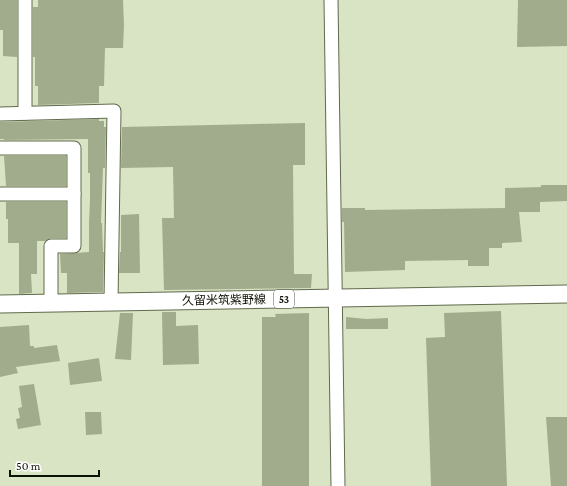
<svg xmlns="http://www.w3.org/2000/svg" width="567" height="486" viewBox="0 0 567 486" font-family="'Crimson Pro','Noto Sans JP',serif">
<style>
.building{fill:#a1ac8d}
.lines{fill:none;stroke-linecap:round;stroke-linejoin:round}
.minor-casing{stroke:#606a4d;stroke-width:15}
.major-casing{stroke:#606a4d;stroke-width:19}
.minor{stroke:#fff;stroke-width:13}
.major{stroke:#fff;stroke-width:17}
.labels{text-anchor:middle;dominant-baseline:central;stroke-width:4;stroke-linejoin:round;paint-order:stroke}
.shield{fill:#fff;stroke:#565851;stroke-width:1}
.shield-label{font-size:11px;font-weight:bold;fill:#0d1106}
.street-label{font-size:12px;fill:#0d1106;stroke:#fff}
</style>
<rect width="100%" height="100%" fill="#d8e4c4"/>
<g class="building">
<polygon points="0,0 17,0 17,57 3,56 3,30 0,30"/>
<polygon points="38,0 123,0 124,26 123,48 105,48 104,86 99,86 99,103 38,105 38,86 35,86 35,57 33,57 33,7 38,7"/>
<polygon points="518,0 567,0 567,46 517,47"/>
<polygon points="99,119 99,121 104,121 104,127 106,127 105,168 103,168 101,223 102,223 103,252 104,252 103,292 67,293 67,273 61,273 60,254 89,252 89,223 90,200 90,173 88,173 88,139 4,140 4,139 0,139 0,122"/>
<polygon points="305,123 305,165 293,165 294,274 312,274 311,288 164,290 162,218 174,218 173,167 121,168 122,127"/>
<polygon points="4,156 66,156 66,186 6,186"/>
<polygon points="541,185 567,185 567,201 540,202 540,212 519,212 522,242 502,243 502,248 489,248 489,266 468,266 468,260 405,261 405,270 345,272 344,222 342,222 342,208 365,208 365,210 505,208 505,188 541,187"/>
<polygon points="6,202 66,202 66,238 51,238 45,241 37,241 37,274 31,274 32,293 19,294 19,243 8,243 8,219 6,219"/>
<polygon points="139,214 140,273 119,273 120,252 121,252 121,215"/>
<polygon points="501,311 507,486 431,486 426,338 445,337 444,313"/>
<polygon points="162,312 176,312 176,326 198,325 199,364 163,365"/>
<polygon points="120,313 133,313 131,360 115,359"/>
<polygon points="309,313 309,486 262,486 262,317 276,317 275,314"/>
<polygon points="346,317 366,319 388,318 388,329 346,329"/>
<polygon points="29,325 30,346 34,346 34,348 57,345 60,361 16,367 18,373 0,377 0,327"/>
<polygon points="99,358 102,381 70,385 68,363"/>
<polygon points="34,384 41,425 18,429 16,419 20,418 18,408 22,407 19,386"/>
<polygon points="85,412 101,412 102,434 86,435"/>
<polygon points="546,417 567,417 567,486 551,486"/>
</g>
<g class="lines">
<defs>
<g id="minor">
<polyline points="331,0 338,486"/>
<polyline points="25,113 25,0"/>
<polyline points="0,114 114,111 111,302"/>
<polyline points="0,148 74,148 74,246 51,246 51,303"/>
<polyline points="0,194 74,194"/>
</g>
<polyline id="major" points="0,304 567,294"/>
</defs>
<use href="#minor" class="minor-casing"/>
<use href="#major" class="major-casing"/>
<use href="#minor" class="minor"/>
<use href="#major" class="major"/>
</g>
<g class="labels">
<rect class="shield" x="274" y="290" width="20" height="18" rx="3"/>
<g class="shield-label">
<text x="284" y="299">53</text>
</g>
<g class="street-label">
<text transform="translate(224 300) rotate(-1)">久留米筑紫野線</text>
</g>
</g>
<path d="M10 470v6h89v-6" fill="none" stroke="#0d1106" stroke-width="2"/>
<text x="16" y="470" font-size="12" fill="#0d1106" stroke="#ffffff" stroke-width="3" paint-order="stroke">50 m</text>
</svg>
